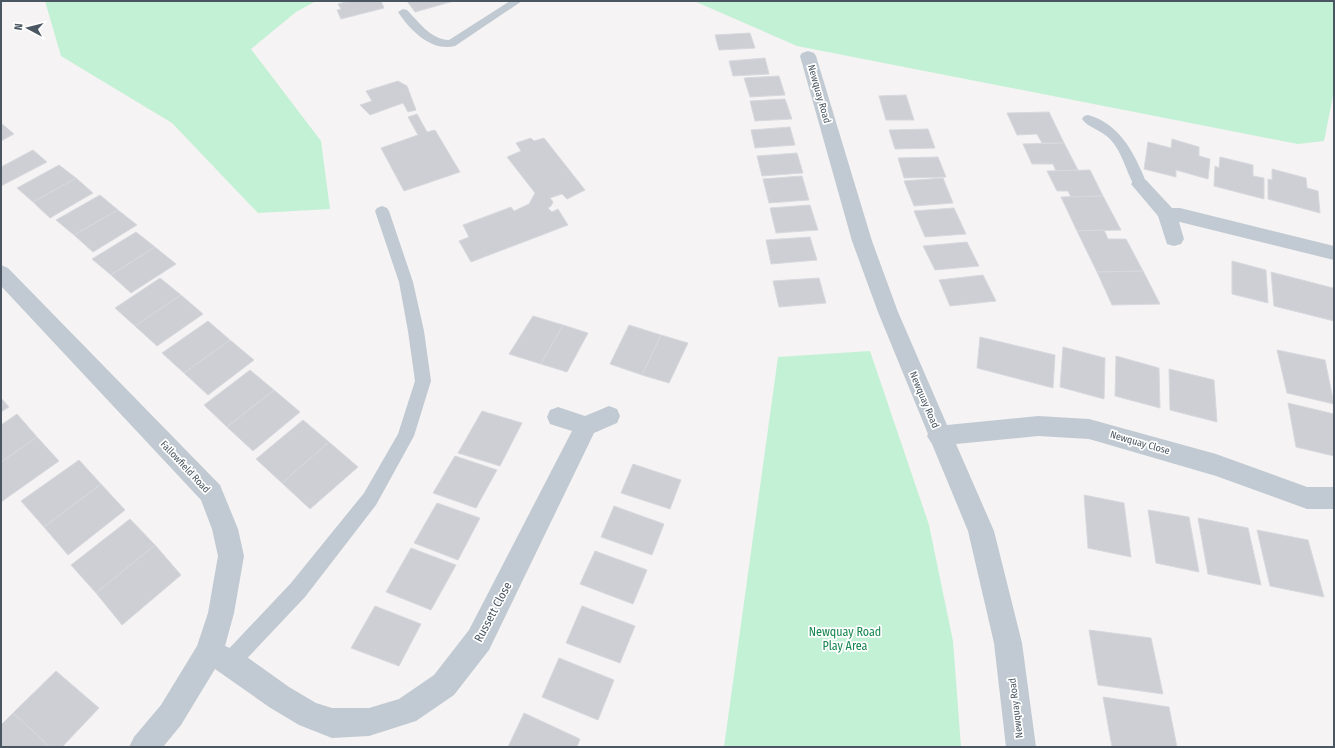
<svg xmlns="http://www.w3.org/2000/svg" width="1335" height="748" viewBox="0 0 1335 748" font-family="'Fira Sans Condensed',sans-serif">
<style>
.green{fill:#c3f1d5}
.building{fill:#cdcfd5;stroke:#d7d9de}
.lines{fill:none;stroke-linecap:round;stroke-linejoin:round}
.lane{fill:#c1cad2;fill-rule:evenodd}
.street{fill:#c1cad2;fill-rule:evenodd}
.labels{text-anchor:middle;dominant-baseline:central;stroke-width:3.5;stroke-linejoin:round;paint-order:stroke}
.street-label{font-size:10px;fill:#4a5661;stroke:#fff}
.near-street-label{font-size:12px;fill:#4a5661;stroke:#fff}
.near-park-label{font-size:12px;fill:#17864f;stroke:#fff}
</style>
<rect width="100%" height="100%" fill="#f5f3f3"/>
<g class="green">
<polygon points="45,1 316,1 296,12 251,49 321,141 330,209 258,213 172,123 61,56"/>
<polygon points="694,1 1334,1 1334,91 1324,141 1298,144 797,46"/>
<polygon points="870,351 929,525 953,641 961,747 724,747 778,357"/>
</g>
<g class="building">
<polygon points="349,1 381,1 384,8 341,19 337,10 341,9 338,4"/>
<polygon points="407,1 454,1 415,12"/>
<polygon points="750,33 755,48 719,50 715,35"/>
<polygon points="765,58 769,74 733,76 729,61"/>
<polygon points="779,76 785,95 750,97 744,78"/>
<polygon points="398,81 407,86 416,110 408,112 403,103 370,115 360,105 372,101 366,91"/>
<polygon points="906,95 914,120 886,120 879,96"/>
<polygon points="785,99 792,119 755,121 750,101"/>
<polygon points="1049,112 1064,143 1042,143 1037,134 1017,135 1007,113"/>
<polygon points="417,114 427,132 435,130 460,172 404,191 381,148 418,135 408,117"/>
<polygon points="1,123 14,134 1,141"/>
<polygon points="790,127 795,145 755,148 751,130"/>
<polygon points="928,129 935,148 895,149 889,130"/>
<polygon points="531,138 534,141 544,138 585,190 567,199 562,194 550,198 553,202 551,206 548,208 552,212 558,209 568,225 471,262 459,241 469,237 463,225 511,207 514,211 529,204 535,193 507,157 521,151 516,143"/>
<polygon points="1172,139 1199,147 1199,156 1210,159 1208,179 1176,170 1176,177 1144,169 1148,142 1171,148"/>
<polygon points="1064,143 1078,170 1056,171 1053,164 1032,164 1023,144"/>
<polygon points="33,150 47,162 1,186 1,167"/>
<polygon points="797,153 803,173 762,176 757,156"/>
<polygon points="938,157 946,177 904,178 898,158"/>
<polygon points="1220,157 1253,165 1253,176 1264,178 1264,199 1214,186 1215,166 1219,168"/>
<polygon points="59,165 76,178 33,202 17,188"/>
<polygon points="1272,169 1306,178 1307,188 1318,191 1320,213 1268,199 1268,179 1272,180"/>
<polygon points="1090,170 1103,196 1071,197 1068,191 1057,191 1047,171"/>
<polygon points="802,176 809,200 769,203 763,179"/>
<polygon points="76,178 93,193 50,218 33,202"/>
<polygon points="943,178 953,203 914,206 904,181"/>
<polygon points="100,195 118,210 74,235 56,220"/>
<polygon points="1103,196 1121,230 1077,231 1061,197"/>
<polygon points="810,205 818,230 776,233 770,208"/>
<polygon points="954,208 966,234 925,237 914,211"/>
<polygon points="118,210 137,225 93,252 74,235"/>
<polygon points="1104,230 1108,239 1126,239 1143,271 1097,272 1077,231"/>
<polygon points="136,232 155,247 111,275 92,259"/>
<polygon points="810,237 817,260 771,264 766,240"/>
<polygon points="967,242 979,266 935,270 923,246"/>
<polygon points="155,247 176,264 131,293 111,275"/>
<polygon points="1232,261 1266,270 1268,303 1232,294"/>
<polygon points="1143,271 1160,304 1112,305 1097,272"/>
<polygon points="1271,272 1333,288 1334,321 1274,306"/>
<polygon points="983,275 996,301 950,306 939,280"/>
<polygon points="160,278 181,295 135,326 115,308"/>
<polygon points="819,278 826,303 779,307 773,281"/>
<polygon points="181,295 203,314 157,346 135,326"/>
<polygon points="533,316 563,325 541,364 509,354"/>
<polygon points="208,321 230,340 184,373 162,353"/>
<polygon points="563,325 588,333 567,372 541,364"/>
<polygon points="629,325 661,335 642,375 610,364"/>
<polygon points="661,335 688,343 669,383 642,375"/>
<polygon points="980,337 1055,355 1053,388 977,368"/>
<polygon points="230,340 254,360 208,395 184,373"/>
<polygon points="1063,347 1105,358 1104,399 1060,387"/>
<polygon points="1277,350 1325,360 1334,404 1287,393"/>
<polygon points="1116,356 1159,368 1160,408 1115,396"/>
<polygon points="1169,369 1214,380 1217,422 1170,410"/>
<polygon points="250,370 274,390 227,427 204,405"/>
<polygon points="274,390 300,412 253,451 227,427"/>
<polygon points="1,398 9,407 1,412"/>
<polygon points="1288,403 1334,414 1334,456 1296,447"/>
<polygon points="482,411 522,423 500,466 458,453"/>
<polygon points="17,414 37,437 1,462 1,425"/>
<polygon points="303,420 329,442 282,483 256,459"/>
<polygon points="37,437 59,461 1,502 1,462"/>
<polygon points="329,442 358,467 310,509 282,483"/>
<polygon points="455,456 497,470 476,508 433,493"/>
<polygon points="79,460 101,484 44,527 21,501"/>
<polygon points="633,464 681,480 670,509 621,493"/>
<polygon points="101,484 125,510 68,555 44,527"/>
<polygon points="1084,495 1124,503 1131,557 1088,548"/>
<polygon points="437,503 480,518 458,560 414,543"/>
<polygon points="614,506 664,524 652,555 601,537"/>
<polygon points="1148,510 1189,517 1199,572 1156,563"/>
<polygon points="1198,518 1248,528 1261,585 1208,574"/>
<polygon points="130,519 155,545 96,593 71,565"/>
<polygon points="1257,530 1308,540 1324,597 1270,586"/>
<polygon points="155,545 181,575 122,625 96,593"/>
<polygon points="411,548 456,565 431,610 386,592"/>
<polygon points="595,551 647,570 633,604 580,584"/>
<polygon points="375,606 421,624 399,666 351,648"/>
<polygon points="582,606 635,626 620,663 566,643"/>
<polygon points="1089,630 1151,638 1163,694 1098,685"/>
<polygon points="559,658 614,680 598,720 542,697"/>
<polygon points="56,671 99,708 62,747 50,747 13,713"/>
<polygon points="1103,697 1169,707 1177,747 1112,747"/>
<polygon points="13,713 50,747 1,747 1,725"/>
<polygon points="524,713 580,739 577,747 508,747"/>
</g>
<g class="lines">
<g class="lane">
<path d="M510 1H522L455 46C431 52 410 30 398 12L403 9 407 10C419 22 430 39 449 40Z"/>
<path d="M1088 115C1121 124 1135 155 1147 184L1145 187 1140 189 1135 187C1126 172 1123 153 1110 139 1103 131 1087 127 1082 119L1084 116Z"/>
<polygon points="382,206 387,208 389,211 413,282 424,331 431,381 414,436 376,505 305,597 237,669 230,672 223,669 220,662 223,655 291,583 364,493 398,434 415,381 408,331 399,282 375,211 377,208"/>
</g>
<g class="street">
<polygon points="808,51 814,53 816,56 872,241 898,312 947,425 1038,416 1089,419 1216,454 1307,487 1334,487 1334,509 1307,509 1216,476 1089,439 1038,436 956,444 994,531 1022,643 1036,747 1006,747 994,643 968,531 932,444 927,436 928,434 878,312 852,241 800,56 802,53"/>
<polygon points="1140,178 1146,180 1172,208 1180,208 1334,246 1334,260 1180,222 1179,222 1184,239 1181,244 1174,246 1167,244 1158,216 1131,184 1134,180"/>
<polygon points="1,265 8,268 220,485 238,529 244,556 234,613 225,646 240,652 289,687 316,703 332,708 369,708 399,699 434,675 469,630 572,431 550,424 547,417 550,410 558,407 585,416 609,406 617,409 620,416 617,423 594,433 489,650 454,695 416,721 369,736 332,738 299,725 269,707 215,669 181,725 163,747 129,747 134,737 161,705 197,646 208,613 218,556 212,529 201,500 1,286"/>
</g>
</g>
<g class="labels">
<g class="street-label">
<text transform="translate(819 94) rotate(74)">Newquay Road</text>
<text transform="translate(924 400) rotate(67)">Newquay Road</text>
<text transform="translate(1140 443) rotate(16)">Newquay Close</text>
<text transform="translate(185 467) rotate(47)">Fallowfield Road</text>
<text transform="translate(1016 708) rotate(-97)">Newquay Road</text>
</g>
<g class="near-street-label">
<text transform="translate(493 612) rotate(-62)">Russett Close</text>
</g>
<g class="near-park-label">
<text x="845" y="632">Newquay Road<tspan x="845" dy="14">Play Area</tspan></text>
</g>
</g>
<rect width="1335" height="748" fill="none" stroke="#4a5661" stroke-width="4"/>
<g transform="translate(28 28) rotate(277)" stroke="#ffffff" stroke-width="3" paint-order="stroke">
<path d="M0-3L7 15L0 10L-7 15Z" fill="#4a5661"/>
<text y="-6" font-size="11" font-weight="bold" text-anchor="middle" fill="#4a5661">N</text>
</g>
</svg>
